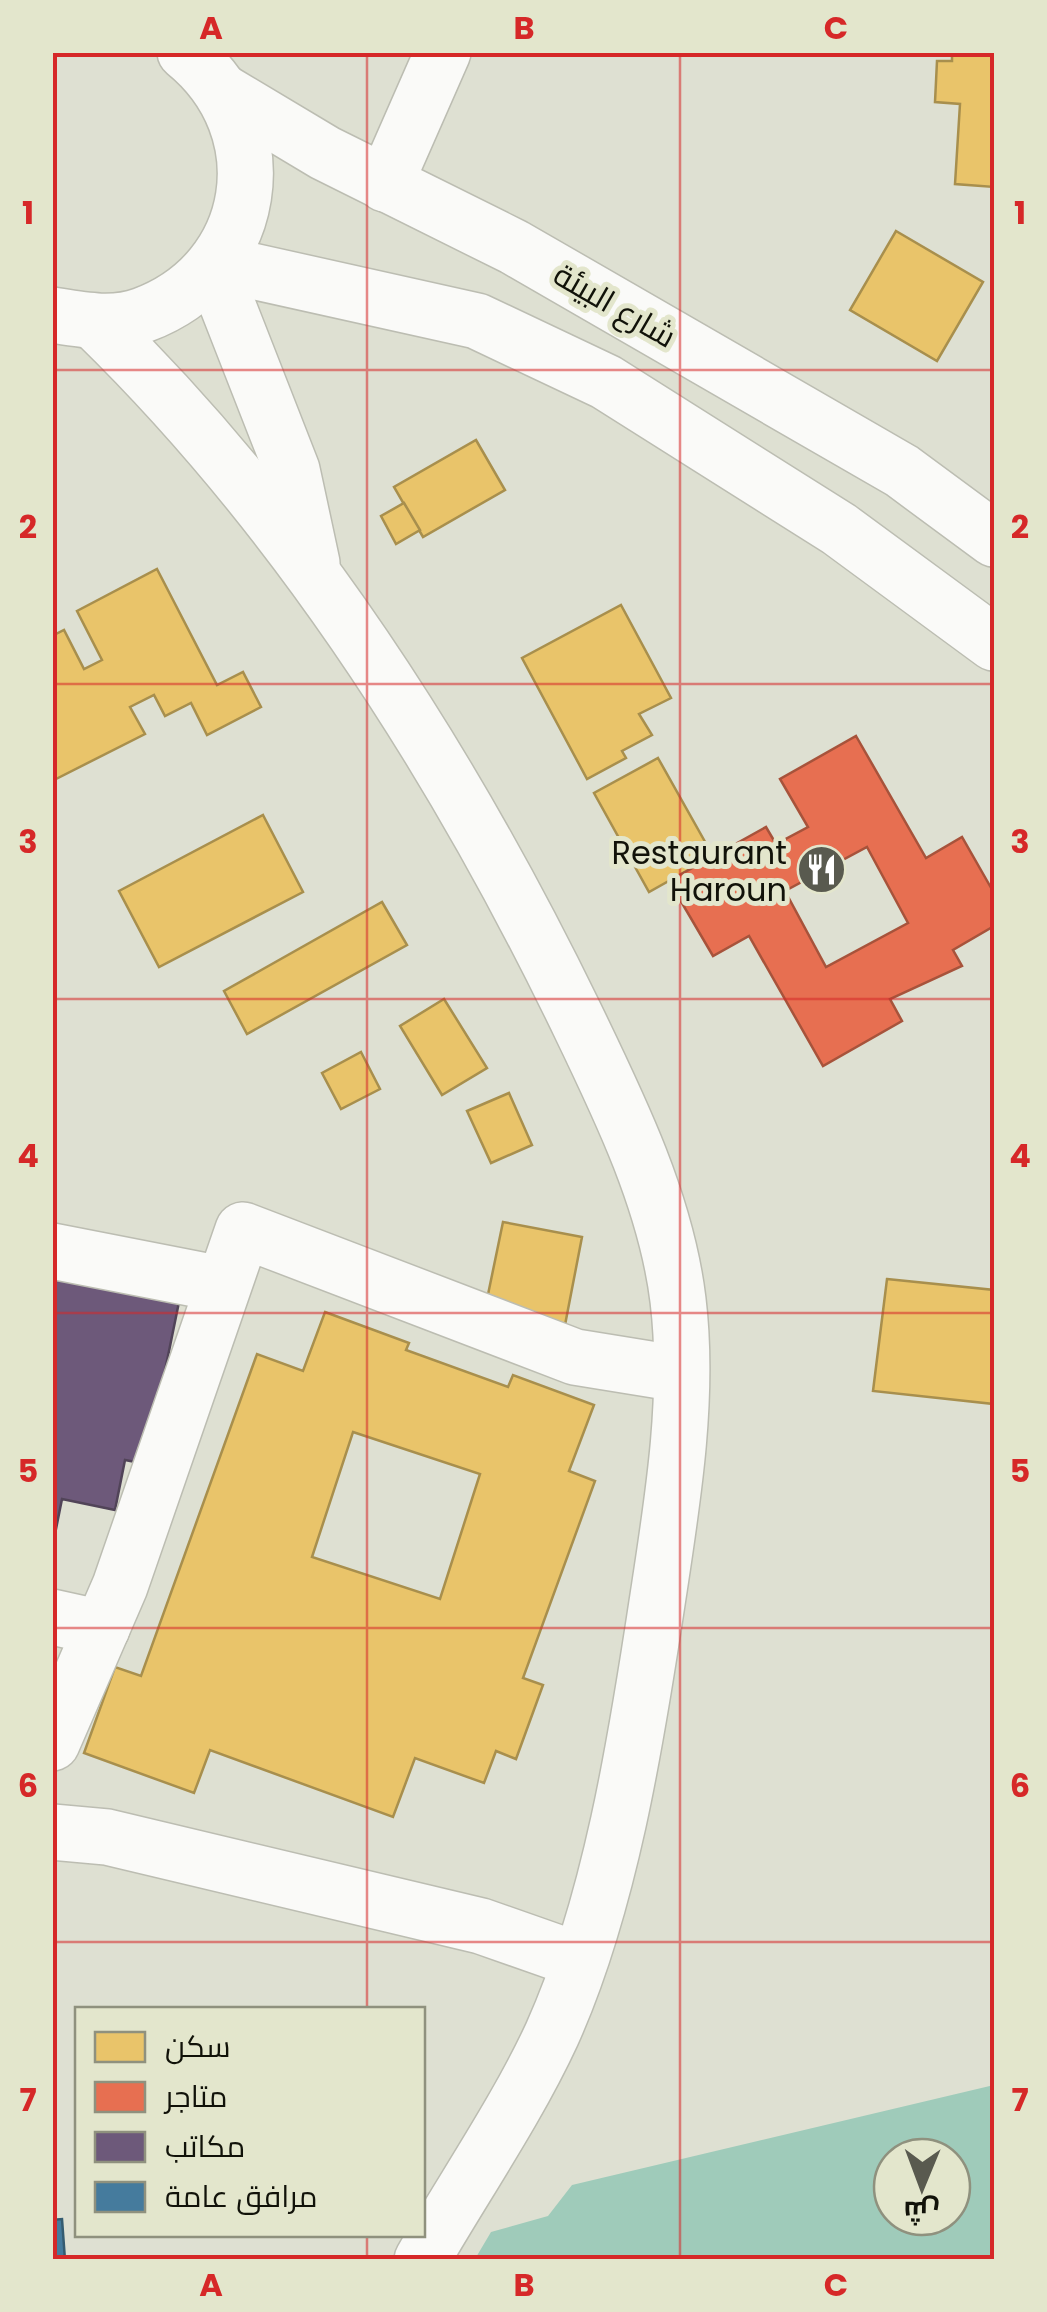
<svg xmlns="http://www.w3.org/2000/svg" width="1047" height="2312" viewBox="0 0 1047 2312" font-family="Poppins,Cairo,sans-serif">
<style>
.water{fill:#9fcbba;fill-rule:evenodd}
.homes{fill:#e9c46a;stroke:#a88f4d;stroke-width:2.5;fill-rule:evenodd}
.shops{fill:#e76f51;stroke:#a7533b;stroke-width:2.5;fill-rule:evenodd}
.offices{fill:#6d597a;stroke:#514458;stroke-width:2.5}
.public{fill:#457b9d;stroke:#355c71;stroke-width:2.5}
.lines{fill:none;stroke-linecap:round;stroke-linejoin:round}
.minor-casing{stroke:#bcbdb2;stroke-width:58}
.major-casing{stroke:#bcbdb2;stroke-width:58}
.minor{stroke:#fafaf8;stroke-width:55}
.major{stroke:#fafaf8;stroke-width:55}
.grid{fill:none;stroke:#d62828;stroke-width:2.5;stroke-opacity:0.55}
.labels{text-anchor:middle;dominant-baseline:central;stroke-width:10;stroke-linejoin:round;paint-order:stroke}
.street-label{font-size:32px;fill:#111209;stroke:#e3e6cc}
.poi-label{font-size:32px;fill:#111209;stroke:#e3e6cc;text-anchor:end}
.neatline{fill:none;stroke:#d62828;stroke-width:4}
.grid-label{font-size:32px;text-anchor:middle;font-weight:bold;fill:#d62828}
</style>
<rect width="100%" height="100%" fill="#dee0d2"/>
<path class="water" d="M994 2085V2259H475L491 2232 548 2216 572 2185ZM892 2157H952V2217H892Z"/>
<g class="homes">
<polygon points="952,52 994,52 994,187 955,184 960,104 935,102 937,61 952,61"/>
<polygon points="896,231 983,282 937,361 850,310"/>
<polygon points="476,440 505,490 423,537 394,487"/>
<polygon points="404,503 420,530 396,544 381,516"/>
<polygon points="157,569 217,685 243,672 261,707 207,735 191,703 165,716 154,695 130,707 145,734 52,781 52,636 64,630 84,669 102,660 77,611"/>
<polygon points="621,605 671,698 639,714 652,735 622,751 626,758 587,779 522,658"/>
<polygon points="658,758 713,856 649,892 594,793"/>
<polygon points="263,815 303,892 159,967 119,891"/>
<polygon points="382,902 407,945 247,1034 224,991"/>
<polygon points="444,999 487,1068 442,1095 400,1026"/>
<polygon points="361,1052 380,1089 341,1109 322,1073"/>
<polygon points="509,1093 532,1145 491,1163 467,1111"/>
<polygon points="503,1222 582,1237 565,1325 485,1309"/>
<polygon points="887,1279 994,1290 994,1404 873,1391"/>
<path d="M325 1312 409 1343 406 1350 508 1387 513 1375 594 1405 569 1471 595 1481 523 1678 543 1685 516 1759 496 1751 484 1783 415 1758 393 1817 210 1750 194 1793 84 1753 115 1667 141 1676 257 1354 303 1371ZM353 1432 480 1474 440 1599 312 1557Z"/>
</g>
<path class="shops" d="M856 736 926 858 962 837 994 893V926L953 950 962 966 890 999 902 1021 823 1066 749 936 713 956 669 881 766 827 776 844 808 827 780 779ZM867 847 908 923 826 967 785 891Z"/>
<polygon class="offices" points="52,1277 179,1302 146,1464 125,1460 115,1510 62,1499 53,1544"/>
<polygon class="public" points="62,2219 65,2260 52,2260 52,2220"/>
<g class="lines">
<defs>
<g id="minor">
<polyline points="385,184 443,52"/>
<polyline points="213,268 292,470 312,563"/>
<path d="M96 323C298 520 452 762 575 1015 618 1104 666 1201 678 1300 690 1398 672 1505 657 1603 636 1742 610 1905 552 2034 517 2110 464 2187 422 2260"/>
<polyline points="52,1251 221,1284"/>
<polyline points="52,1617 102,1628"/>
<polyline points="52,1743 120,1586 243,1230 575,1357 680,1374"/>
<polyline points="52,1832 107,1837 481,1926 578,1960"/>
</g>
<g id="major">
<polyline points="223,92 325,153 514,247 902,471 994,539"/>
<polyline points="216,263 477,321 606,382 839,529 994,643"/>
<path d="M52 315C83 320 113 326 143 315 259 272 281 130 185 52"/>
</g>
</defs>
<use href="#minor" class="minor-casing"/>
<use href="#major" class="major-casing"/>
<use href="#minor" class="minor"/>
<use href="#major" class="major"/>
</g>
<path class="grid" d="M367 52V2010M680 52V2260M52 370H994M52 684H994M52 999H994M52 1313H994M52 1628H994M52 1942H994M367 2234V2260"/>
<defs>
<symbol id="restaurant-disc" viewBox="-11 -11 22 22"><circle r="9.5" fill="#595a4f" stroke="#e3e6cc"/><path d="M-5-6h1v4h1v-4h1v4h1v-4h1v5L-1.5 .5V6h-2V.5L-5-1ZM5-6V6H3V1.5H1.5Q1.5-4 5-6Z" fill="#fff"/></symbol>
</defs>
<g fill-rule="evenodd">
<use href="#restaurant-disc" x="794" y="842" width="55" height="55"/>
</g>
<g class="labels">
<g class="street-label">
<text transform="translate(615 305) rotate(30)">شارع البيئة</text>
</g>
<g class="poi-label">
<text x="787" y="852">Restaurant<tspan x="787" dy="37">Haroun</tspan></text>
</g>
</g>
<rect width="1047" height="2312" fill="none" stroke="#e3e6cc" stroke-width="110"/>
<rect x="75" y="2007" width="350" height="230" fill="#e3e6cc" stroke="#8f917e" stroke-width="2.5"/>
<rect x="95" y="2032" width="50" height="30" fill="#e9c46a" stroke="#8f917e" stroke-width="2.5"/>
<text x="165" y="2057" font-size="30" fill="#111209">سكن</text>
<rect x="95" y="2082" width="50" height="30" fill="#e76f51" stroke="#8f917e" stroke-width="2.5"/>
<text x="165" y="2107" font-size="30" fill="#111209">متاجر</text>
<rect x="95" y="2132" width="50" height="30" fill="#6d597a" stroke="#8f917e" stroke-width="2.5"/>
<text x="165" y="2157" font-size="30" fill="#111209">مكاتب</text>
<rect x="95" y="2182" width="50" height="30" fill="#457b9d" stroke="#8f917e" stroke-width="2.5"/>
<text x="165" y="2207" font-size="30" fill="#111209">مرافق عامة</text>
<g transform="translate(922 2187) rotate(181)"><circle r="48" fill="#e3e6cc" stroke="#8f917e" stroke-width="2.5"/>
<path d="M0-8L18 38L0 25L-18 38Z" fill="#595a4f"/>
<text y="-15" font-size="28" font-weight="bold" text-anchor="middle" fill="#111209">ش</text>
</g>
<rect x="55" y="55" width="937" height="2202" class="neatline"/>
<g class="grid-label">
<text x="211" y="39">A</text>
<text x="524" y="39">B</text>
<text x="836" y="39">C</text>
<text x="28" y="224">1</text>
<text x="1020" y="224">1</text>
<text x="28" y="538">2</text>
<text x="1020" y="538">2</text>
<text x="28" y="853">3</text>
<text x="1020" y="853">3</text>
<text x="28" y="1167">4</text>
<text x="1020" y="1167">4</text>
<text x="28" y="1482">5</text>
<text x="1020" y="1482">5</text>
<text x="28" y="1797">6</text>
<text x="1020" y="1797">6</text>
<text x="28" y="2111">7</text>
<text x="1020" y="2111">7</text>
<text x="211" y="2296">A</text>
<text x="524" y="2296">B</text>
<text x="836" y="2296">C</text>
</g>
</svg>
